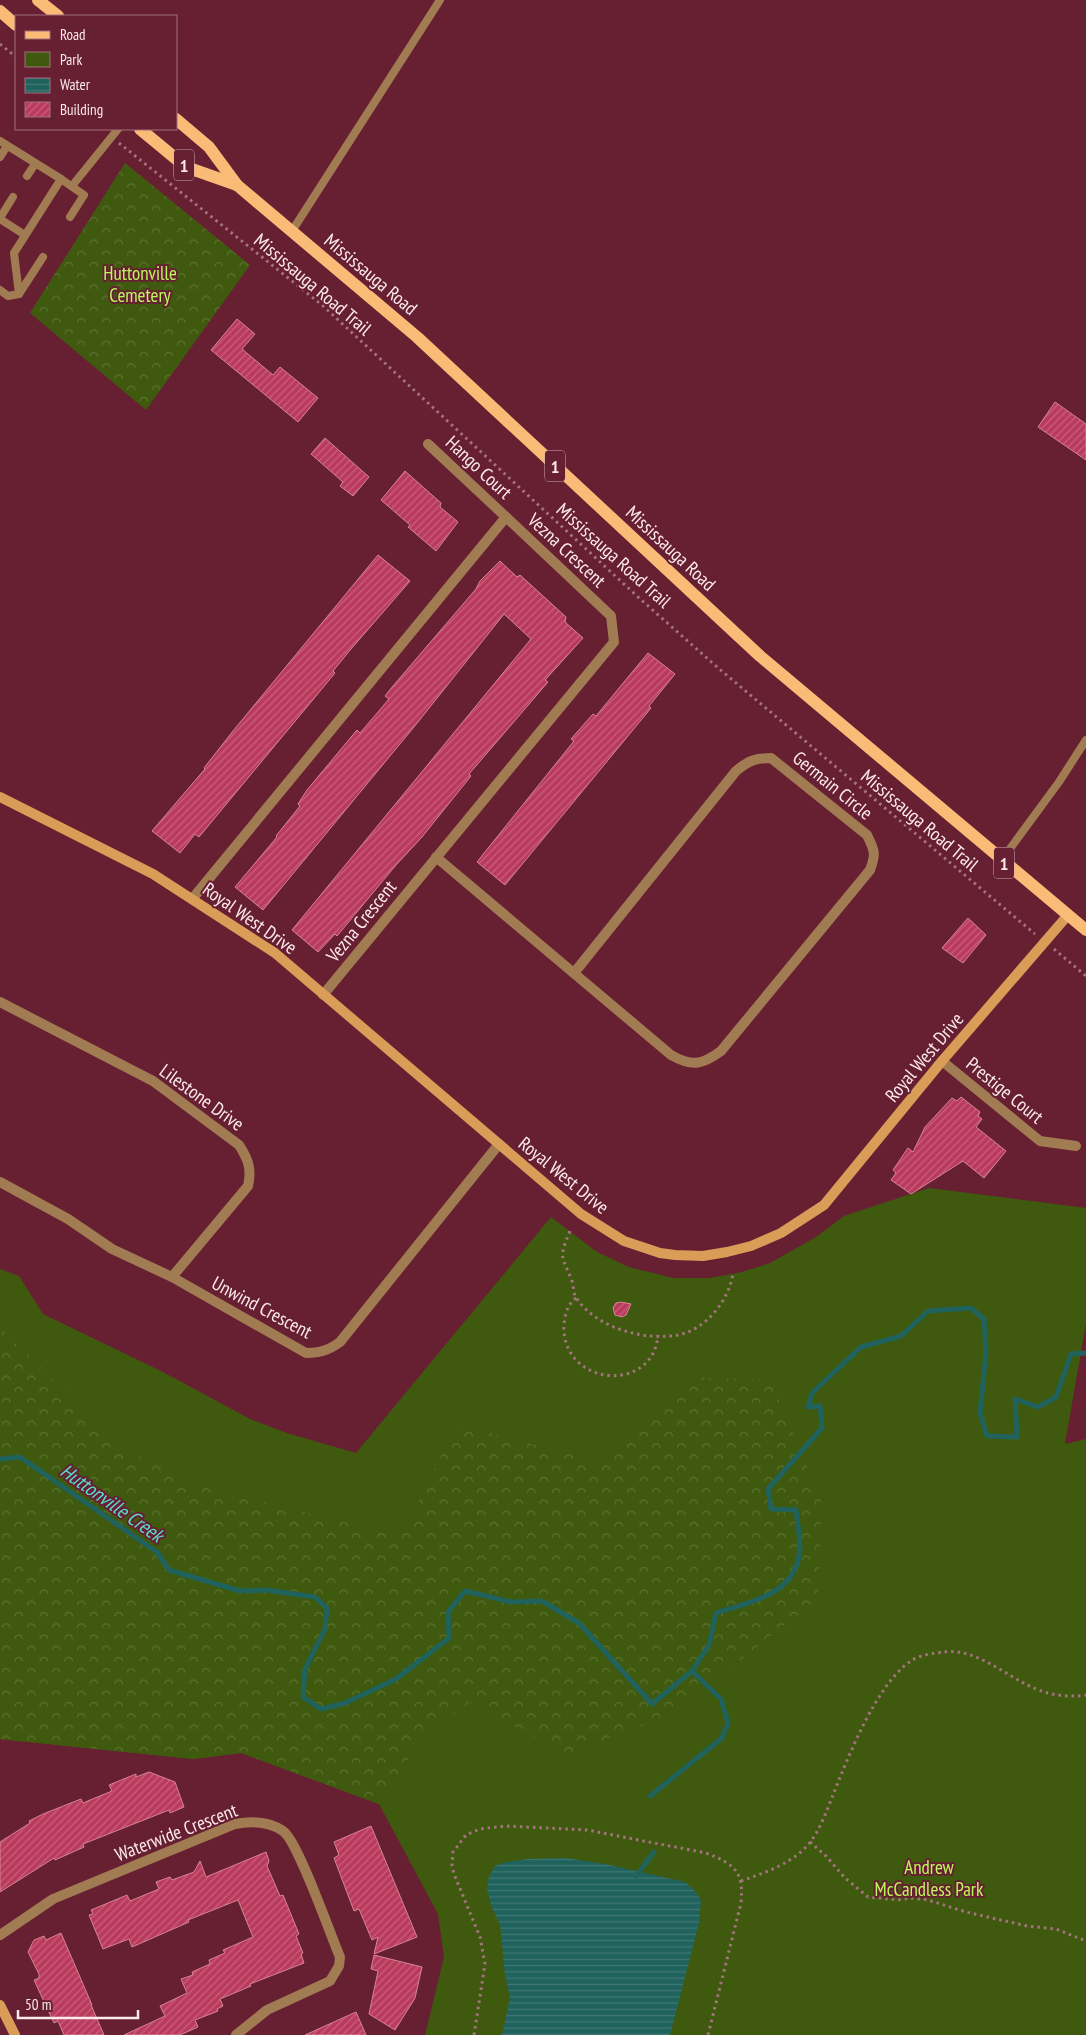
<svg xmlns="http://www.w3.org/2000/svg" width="1086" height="2035" viewBox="0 0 1086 2035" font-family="'PT Sans Narrow',sans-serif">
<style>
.green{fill:#3f5a0e}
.forest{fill:url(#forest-crowns)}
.water{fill:url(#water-rules)}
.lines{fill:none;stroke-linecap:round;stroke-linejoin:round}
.stream{stroke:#20625d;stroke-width:5}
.building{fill:url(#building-hatch);stroke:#d78493}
.path{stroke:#a5737f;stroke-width:3;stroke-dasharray:2.5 4;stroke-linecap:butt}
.lane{stroke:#a17b52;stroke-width:8}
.street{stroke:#a17b52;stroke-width:10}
.secondary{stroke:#d99d58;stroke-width:10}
.primary{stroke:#fabb76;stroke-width:12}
.labels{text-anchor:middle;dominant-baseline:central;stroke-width:4;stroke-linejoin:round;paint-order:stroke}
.shield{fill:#671f32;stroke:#cfacb4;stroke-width:1}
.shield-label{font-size:18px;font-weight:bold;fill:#fbe9eb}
.park-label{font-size:19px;fill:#bbf85b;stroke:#671f32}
.street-label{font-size:19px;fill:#fbe9eb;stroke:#671f32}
.water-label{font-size:20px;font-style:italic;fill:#57ddd2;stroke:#671f32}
</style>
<defs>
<pattern id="forest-crowns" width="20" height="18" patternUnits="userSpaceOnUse" patternTransform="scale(1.25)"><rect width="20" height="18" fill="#3f5a0e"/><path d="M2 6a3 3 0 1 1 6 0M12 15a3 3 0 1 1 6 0" fill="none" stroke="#5c7231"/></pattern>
<pattern id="water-rules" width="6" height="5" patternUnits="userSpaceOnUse" patternTransform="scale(1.25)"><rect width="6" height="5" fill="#20625d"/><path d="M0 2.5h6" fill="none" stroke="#417874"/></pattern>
<pattern id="building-hatch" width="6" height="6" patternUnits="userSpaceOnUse" patternTransform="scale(1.25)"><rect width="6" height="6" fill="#ba3a5d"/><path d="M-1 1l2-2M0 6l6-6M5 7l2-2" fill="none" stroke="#c8607c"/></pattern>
</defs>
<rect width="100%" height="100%" fill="#671f32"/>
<polygon class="green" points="929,1188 1086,1208 1086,1323 1065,1444 1086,1439 1086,2035 425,2035 444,1957 438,1914 379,1804 241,1753 193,1759 0,1739 0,1269 19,1276 43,1314 163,1372 250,1419 287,1433 356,1453 551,1217 597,1252 629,1267 673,1278 710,1278 742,1272 770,1263 816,1237 844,1216"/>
<g class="forest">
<polygon points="125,163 250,265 146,410 30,313"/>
<polygon points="0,1328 124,1448 195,1485 401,1536 457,1424 595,1461 698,1377 771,1380 822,1503 818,1599 672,1714 567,1755 469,1702 418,1744 379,1804 241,1753 193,1759 0,1739"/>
</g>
<polygon class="water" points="566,1858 605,1864 685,1882 695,1891 701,1900 699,1923 670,2035 502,2035 510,1998 505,1974 500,1924 492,1908 487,1889 489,1876 495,1866 502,1863 528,1859"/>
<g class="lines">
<g class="stream">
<path d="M0 1459 20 1457 157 1552 169 1570 240 1591 266 1590 315 1597 327 1608 325 1629 305 1669 303 1697 321 1709 345 1703 396 1679 449 1638 448 1612 465 1591 511 1602 542 1601 579 1623 652 1704 692 1671 709 1645 716 1613C749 1602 792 1596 799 1556 802 1542 797 1524 796 1510L771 1509 768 1489 822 1428 820 1406 808 1407 812 1393 861 1347 901 1336 928 1311 971 1308 984 1319 986 1352 980 1413 987 1436 1017 1437 1015 1399 1038 1407 1056 1397 1071 1354 1086 1353"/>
<polyline points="650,1796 722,1738 728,1723 721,1699 692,1671"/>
<polyline points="636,1876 654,1852"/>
</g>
</g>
<g class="building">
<polygon points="237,319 255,334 242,349 273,375 280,367 318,398 298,422 211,350"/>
<polygon points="1055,402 1086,424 1086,460 1038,427"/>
<polygon points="325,438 369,477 353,496 340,486 343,482 311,454"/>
<polygon points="405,471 441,503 440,507 458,522 436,551 408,527 410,525 381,500"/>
<polygon points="378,555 410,581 351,649 333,671 335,673 199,837 195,834 180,853 152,831 205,769 204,768 233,731"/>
<polygon points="500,561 517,577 520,575 566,617 565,622 583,638 545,680 548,682 469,774 471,776 422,837 396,865 337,936 335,934 318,952 292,930 531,639 504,614 418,722 263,910 235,887 277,837 276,836 300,806 298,804 307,790 357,730 360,733 378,712 389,699 385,696 393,686 476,589 480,581"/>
<polygon points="648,653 675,674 649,706 651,708 505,885 477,862 574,741 571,739 593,714 596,716"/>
<polygon points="968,918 986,935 963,963 942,948"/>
<polygon points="961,1097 980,1112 978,1116 982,1119 976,1127 1006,1151 984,1178 963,1161 911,1194 891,1180 896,1173 893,1170 908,1148 913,1152 925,1127 952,1098 957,1101"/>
<polygon points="621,1302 631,1304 626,1315 622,1317 615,1315 613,1308 616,1303"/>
<polygon points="149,1772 175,1782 184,1807 170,1813 169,1810 83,1844 84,1847 55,1860 54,1858 0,1892 0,1842 30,1823 29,1821 43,1814 81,1799 83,1803 112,1791 109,1785 136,1774 136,1777"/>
<polygon points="371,1826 417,1937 374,1954 378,1937 372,1940 359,1909 354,1911 334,1858 339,1855 334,1842"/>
<polygon points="266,1852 269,1861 267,1866 280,1896 283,1895 299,1934 296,1936 303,1953 301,1954 304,1963 250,1984 251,1986 220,1999 223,2006 217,2009 218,2011 195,2020 198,2027 180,2035 124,2035 165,2016 160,2006 187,1993 181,1979 193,1975 192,1972 210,1964 209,1960 225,1953 223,1950 253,1937 238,1900 188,1920 189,1922 132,1947 129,1939 103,1949 89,1915 93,1914 91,1910 127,1895 130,1901 159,1889 156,1882 170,1877 172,1880 194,1872 200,1861 206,1877"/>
<polygon points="61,1933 92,2005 91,2005 104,2035 64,2035 58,2021 54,2023 34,1980 39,1978 39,1974 28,1952 34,1940 44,1936 46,1940"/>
<polygon points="374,1955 422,1967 415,1998 395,2030 369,2014 378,1971 371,1969"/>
<polygon points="356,2012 366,2035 305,2035"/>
</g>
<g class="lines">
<g class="path">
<polyline points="0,44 16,57"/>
<polyline points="119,143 322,305 638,597 717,667 1035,934"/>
<polyline points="1054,949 1086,976"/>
<path d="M570 1231C558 1260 562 1255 572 1281 574 1287 573 1294 577 1299 597 1328 644 1341 678 1335 707 1329 729 1300 733 1273"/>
<path d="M576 1298C567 1305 565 1314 564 1325 561 1386 653 1395 658 1335"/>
<polyline points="810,1842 826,1856 845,1878 868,1897 898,1900 911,1898 928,1900 966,1912 1027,1926 1056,1929 1086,1941"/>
<path d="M741 1881C764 1873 788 1865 805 1848 819 1834 826 1812 833 1795 848 1757 877 1683 911 1661 919 1655 934 1653 944 1652 981 1647 1014 1685 1048 1693 1060 1696 1074 1697 1086 1695"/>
<path d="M474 2035 485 1964 480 1937 454 1874 452 1866 453 1852 466 1835 480 1829 506 1826 587 1830 706 1853C735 1864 744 1872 741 1903L708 2035"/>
</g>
<g class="lane">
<polyline points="0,141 61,179"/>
<polyline points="0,157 7,146"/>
<polyline points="27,176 35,164"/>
<polyline points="72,186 118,129"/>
<polyline points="0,218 13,197"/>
<polyline points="0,219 25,235"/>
<polyline points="292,231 440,0"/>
<polyline points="0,290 8,296 19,294 43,257"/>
<polyline points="19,294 14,253 61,179 84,195 70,217"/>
<polyline points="1001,861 1059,782 1086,740"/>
</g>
<g class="street">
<polyline points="428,444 506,517"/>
<path d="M436 857 671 1055C692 1067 702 1065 721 1051L870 870C876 854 875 851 867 835L771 758C755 758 748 761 736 771L574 973"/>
<polyline points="193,898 506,517 611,616 614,642 323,995"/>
<path d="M0 1002 153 1081 239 1145C248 1159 252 1169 248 1186L172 1277"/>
<polyline points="942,1061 1040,1141 1076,1146"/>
<path d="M0 1182 68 1219 112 1249 172 1277 306 1353C320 1353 329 1350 340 1342L499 1144"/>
<path d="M0 1935 53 1899 235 1824C251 1821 268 1821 283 1831 298 1841 330 1934 340 1957L339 1966 330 1981 267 2010 236 2035"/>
</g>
<g class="secondary">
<polyline points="0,797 153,874 275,953 581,1214 624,1241 660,1253 675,1255 703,1256 727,1252 751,1246 781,1233 824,1205 942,1061 1068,915"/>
<polyline points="0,2005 15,2035"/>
</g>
<g class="primary">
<polyline points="38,0 58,16"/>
<polyline points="0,11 16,25"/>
<polyline points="176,119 209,147 237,185 417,337 760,656 1086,930"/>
<polyline points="140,129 186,167 237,185"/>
</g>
</g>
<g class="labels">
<g class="shield">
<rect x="174" y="149.5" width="20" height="31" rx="4"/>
<rect x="545" y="450.5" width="20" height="31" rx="4"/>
<rect x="994" y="847.5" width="20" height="31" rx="4"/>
</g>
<g class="shield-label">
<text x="184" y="165">1</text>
<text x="555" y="466">1</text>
<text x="1004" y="863">1</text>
</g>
<g class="park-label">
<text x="140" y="273">Huttonville<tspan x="140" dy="22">Cemetery</tspan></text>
<text x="929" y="1867">Andrew<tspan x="929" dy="22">McCandless Park</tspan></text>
</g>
<g class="street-label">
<text transform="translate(371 274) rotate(40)">Mississauga Road</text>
<text transform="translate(313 284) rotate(40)">Mississauga Road Trail</text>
<text transform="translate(479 467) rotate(43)">Hango Court</text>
<text transform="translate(671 548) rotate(43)">Mississauga Road</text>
<text transform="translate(567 550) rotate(43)">Vezna Crescent</text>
<text transform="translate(614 555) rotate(42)">Mississauga Road Trail</text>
<text transform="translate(833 785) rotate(39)">Germain Circle</text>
<text transform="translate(920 820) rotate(40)">Mississauga Road Trail</text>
<text transform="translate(250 918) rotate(35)">Royal West Drive</text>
<text transform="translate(361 921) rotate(-51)">Vezna Crescent</text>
<text transform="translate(924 1057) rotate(-50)">Royal West Drive</text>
<text transform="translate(1005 1090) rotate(39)">Prestige Court</text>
<text transform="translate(202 1097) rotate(36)">Lilestone Drive</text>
<text transform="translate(564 1175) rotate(39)">Royal West Drive</text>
<text transform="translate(262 1307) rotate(28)">Unwind Crescent</text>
<text transform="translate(176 1832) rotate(-21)">Waterwide Crescent</text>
</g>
<g class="water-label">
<text transform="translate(112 1503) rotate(35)">Huttonville Creek</text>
</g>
</g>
<rect x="15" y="15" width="162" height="115" fill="#671f32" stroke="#a2707c"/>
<rect x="25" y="31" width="25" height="8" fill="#fabb76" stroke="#a2707c"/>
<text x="60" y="40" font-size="15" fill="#fbe9eb">Road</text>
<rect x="25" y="52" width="25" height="15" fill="#3f5a0e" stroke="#a2707c"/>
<text x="60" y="65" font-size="15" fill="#fbe9eb">Park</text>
<rect x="25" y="78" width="25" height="15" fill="url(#water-rules)" stroke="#a2707c"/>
<text x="60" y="90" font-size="15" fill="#fbe9eb">Water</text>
<rect x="25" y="102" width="25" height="15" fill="url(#building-hatch)" stroke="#a2707c"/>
<text x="60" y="115" font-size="15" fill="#fbe9eb">Building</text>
<path d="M18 2010v8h120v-8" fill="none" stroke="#fbe9eb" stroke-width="2.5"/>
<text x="25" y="2010" font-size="15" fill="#fbe9eb" stroke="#671f32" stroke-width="4" paint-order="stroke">50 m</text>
</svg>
